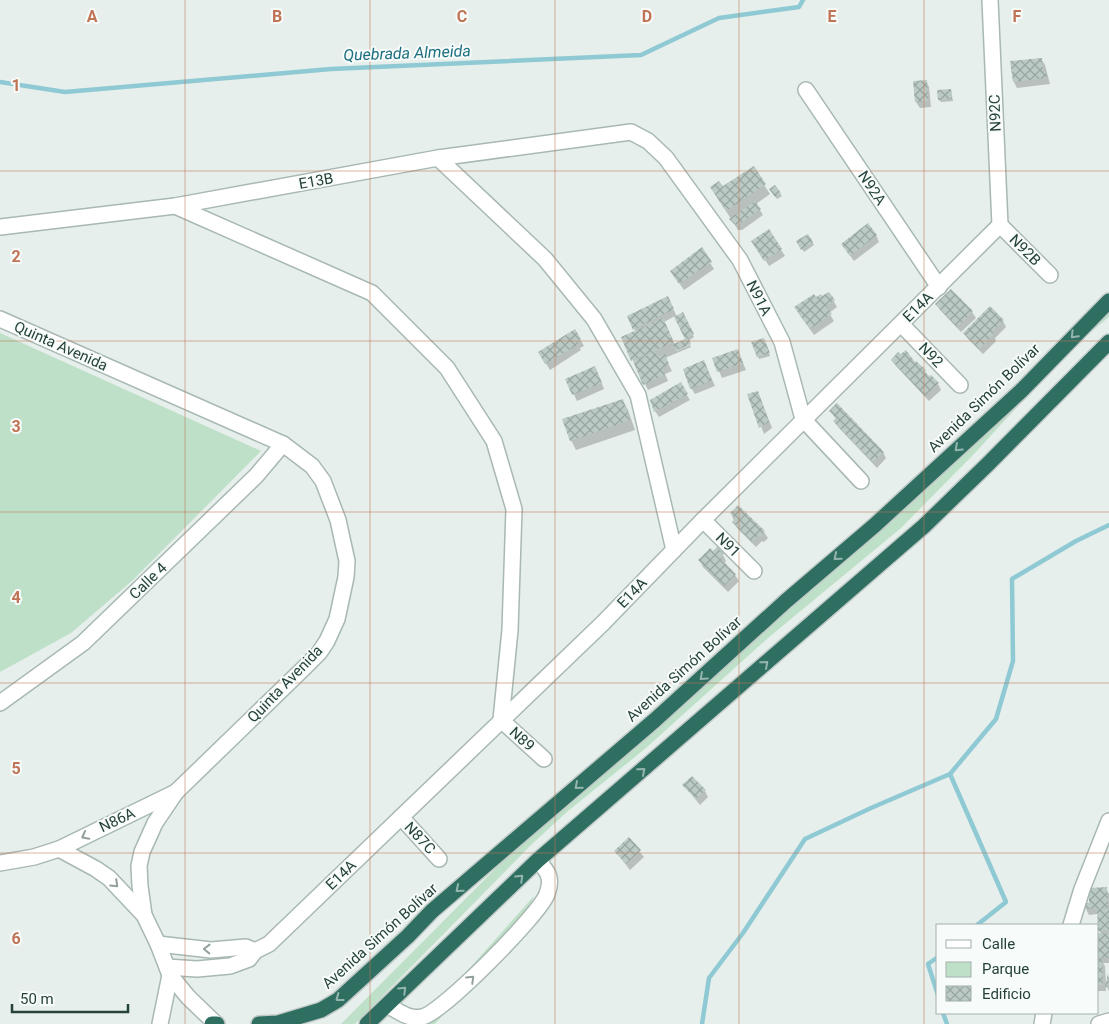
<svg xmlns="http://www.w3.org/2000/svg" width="1109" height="1024" viewBox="0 0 1109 1024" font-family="Roboto,sans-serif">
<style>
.green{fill:#bfe0c8}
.shadow{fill:#0003;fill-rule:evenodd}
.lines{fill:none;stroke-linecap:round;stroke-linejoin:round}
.stream{stroke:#8ec9d4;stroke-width:4.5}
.building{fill:url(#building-cross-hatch)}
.minor-casing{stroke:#a8b8b2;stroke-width:18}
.highway-casing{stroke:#c2cac8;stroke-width:18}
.minor{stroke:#fff;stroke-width:15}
.highway{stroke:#2f6f62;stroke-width:15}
.oneway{stroke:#93b5ae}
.oneway2{stroke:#92a09c}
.grid{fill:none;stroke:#c07456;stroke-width:1;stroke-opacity:0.55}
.labels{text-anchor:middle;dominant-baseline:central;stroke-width:4;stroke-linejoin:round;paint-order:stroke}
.street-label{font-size:15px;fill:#24423a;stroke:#f7fbf9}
.water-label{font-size:16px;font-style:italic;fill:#1c6f80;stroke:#f7fbf9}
.grid-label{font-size:16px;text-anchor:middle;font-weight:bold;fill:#c07456;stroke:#f7fbf9;stroke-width:4;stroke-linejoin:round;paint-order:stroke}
</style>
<defs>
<pattern id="building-cross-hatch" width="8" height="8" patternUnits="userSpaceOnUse" patternTransform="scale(1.25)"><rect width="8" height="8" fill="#bbcac4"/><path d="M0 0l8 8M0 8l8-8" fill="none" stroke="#98a6a0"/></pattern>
</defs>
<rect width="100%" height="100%" fill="#e6efeb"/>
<g class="green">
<polygon points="1109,300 1109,317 1071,348 974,454 901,528 768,638 646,748 568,811 533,843 355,1024 341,1024 528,836"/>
<polygon points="0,333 261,451 133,580 71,633 0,672"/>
<polygon points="534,896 523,922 435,1024 411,1024 459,980"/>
</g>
<g class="shadow">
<polygon points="1041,59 1045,65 1050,84 1017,88 1014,82"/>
<polygon points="926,81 929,87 931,107 920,108 916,102"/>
<polygon points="951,90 953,101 941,102 939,100"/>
<polygon points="753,168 770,194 756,204 763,215 742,230 738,230 717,197 722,188"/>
<polygon points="775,187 782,196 777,199 771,190"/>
<polygon points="769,231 785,256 769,266 753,241"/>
<polygon points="808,235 814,245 804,252 798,242"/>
<polygon points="876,235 879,242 854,261 846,250"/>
<polygon points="701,249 714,269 684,290 675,277"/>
<polygon points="829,293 837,307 829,313 834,321 814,335 799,314 816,299 822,298"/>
<path d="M671 304 677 317 682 314 694 337 677 349V351L690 345 691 347 665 358 672 371 665 374 668 381 648 390 622 338 636 332 628 317ZM675 316 687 339 675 345 664 322Z"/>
<polygon points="937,304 972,312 976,318 961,332 940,310"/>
<polygon points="1003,321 1006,327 995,338 996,341 983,354 968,339 964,333"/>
<polygon points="575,331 584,346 580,348 581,350 550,370 539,352"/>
<polygon points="765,342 770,356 759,359 758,357"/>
<polygon points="738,351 746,370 722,378 714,359"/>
<polygon points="892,360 915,364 925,371 929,378 938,384 941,390 929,401 896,366"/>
<polygon points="704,362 715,386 695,394 691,388"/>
<polygon points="598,374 604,389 577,401 567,379"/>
<polygon points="680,384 690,400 659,417 655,411"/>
<polygon points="758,392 772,428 764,434 749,395"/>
<polygon points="622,400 628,410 635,430 576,450 571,440"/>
<polygon points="831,411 883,452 886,458 877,468 838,427 834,421 836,419"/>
<polygon points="738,506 764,532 768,538 764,542 762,541 756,547 737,528 731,513"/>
<polygon points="723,555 726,561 724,564 735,575 739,581 728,592 703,567 700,561"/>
<polygon points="684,785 705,791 708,797 700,805"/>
<polygon points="629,839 644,857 630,870 616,852"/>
<polygon points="1106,889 1109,894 1109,963 1103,963 1105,966 1106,985 1109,975 1109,991 1106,985 1106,991 1098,991 1098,934 1101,934 1099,930 1098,914 1089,915 1086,909"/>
</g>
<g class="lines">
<g class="stream">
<polyline points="0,82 65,92 331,69 641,55 719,18 799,7 803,0"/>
<polyline points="950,774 1006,902 977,925"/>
<polyline points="938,957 928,964 938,995"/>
<polyline points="943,1013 947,1024"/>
<polyline points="702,1024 709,978 743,933 805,839 871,808 950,774 996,719 1013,661 1012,579 1076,541 1109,525"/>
</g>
</g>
<g class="building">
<polygon points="1042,58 1043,72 1046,72 1047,78 1013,82 1010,61"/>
<polygon points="927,80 928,101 915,102 913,81"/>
<polygon points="951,89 952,99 938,100 937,90"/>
<polygon points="754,166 766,184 726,211 710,187 719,181 723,186"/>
<polygon points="775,185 781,193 775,197 769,189"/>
<polygon points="755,201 761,209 738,225 734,224 729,219"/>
<polygon points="868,223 877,235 850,256 841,244"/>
<polygon points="769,229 782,249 764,261 751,241"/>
<polygon points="808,234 813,242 801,250 796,241"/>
<polygon points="702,247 712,262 679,284 670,271"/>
<polygon points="951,289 973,311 957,327 935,304"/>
<polygon points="829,292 835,300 826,306 832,314 810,329 794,307 814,294 816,297 821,294 822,296"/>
<polygon points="668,296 674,309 633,330 627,316"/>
<polygon points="990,306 1004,320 992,332 994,334 979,349 963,333"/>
<polygon points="683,312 694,334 688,337 691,344 676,351 673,344 685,339 674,317"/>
<polygon points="663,318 674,342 631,361 621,337"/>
<polygon points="575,329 581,339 577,341 579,344 545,364 538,352"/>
<polygon points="764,338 770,353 757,357 751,342"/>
<polygon points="738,349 743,363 717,372 712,358"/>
<polygon points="906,350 915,362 916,361 926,370 925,372 929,376 931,375 939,383 925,396 891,360 898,352 901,354"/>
<polygon points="655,351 657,357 665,354 669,364 662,368 665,375 643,385 633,361"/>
<polygon points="704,360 712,380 690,389 683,369"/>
<polygon points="595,366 602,383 572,395 565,379"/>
<polygon points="681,382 688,394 654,412 650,400"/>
<polygon points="758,391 769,422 759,428 747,394"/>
<polygon points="623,399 630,420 570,441 562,419"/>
<polygon points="837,403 884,452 873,462 833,421 836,418 829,411"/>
<polygon points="738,505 765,531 760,537 758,535 752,542 732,522 735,518 730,513"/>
<polygon points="717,547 724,554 720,558 736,574 724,586 698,560 710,548 713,551"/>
<polygon points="692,776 706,790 696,799 682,785"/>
<polygon points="629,837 641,850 626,864 614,851"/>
<polygon points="1107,887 1108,908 1085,909 1084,903 1089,903 1089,888"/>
<polygon points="1097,909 1109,909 1109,930 1098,931"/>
<polygon points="1098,933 1109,934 1109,958 1098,957"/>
<polygon points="1102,958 1103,985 1098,985 1098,959"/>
<polygon points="1108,973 1109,987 1105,987"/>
</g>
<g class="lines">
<defs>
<g id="minor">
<polyline points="990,0 1000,225"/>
<polyline points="806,90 939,287"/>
<polyline points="438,158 545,259 594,319 638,395 674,550"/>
<polyline points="175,206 372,293 447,368 494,441 514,509 510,630 501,720 544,759"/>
<polyline points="1000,225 1050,275"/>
<polyline points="0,227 175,206 438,158 631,132 648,141 666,158 740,260 782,342 803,419 861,481"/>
<polyline points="0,319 283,444 312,466 323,481 338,520 347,561 346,577 337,619 327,641 319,653 306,666 176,792 155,823 142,852 139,866 140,886 144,915 158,944 170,975 188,997 215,1023"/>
<polyline points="901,324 960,385"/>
<polyline points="703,520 754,571"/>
<polyline points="0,703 83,643 256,476 283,444"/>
<polyline points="401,817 439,859"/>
<polyline points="59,849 96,869 109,878 144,915"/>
<polyline points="0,863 34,857 59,849 176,792"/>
<polyline points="1071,925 1082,889 1109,821"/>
<polyline points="158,944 211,950 246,947 255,951"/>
<polyline points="167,967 197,969 230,966 249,959 255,951 269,944 603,623 703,520 1000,225"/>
<path d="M387 1005C398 1011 409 1020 422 1017 441 1014 540 914 547 894 553 878 548 872 538 860"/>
<polyline points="160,1024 170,975"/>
<polyline points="1042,1024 1044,1013"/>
<polyline points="1099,1024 1109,1021"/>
</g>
<g id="highway">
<polyline points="212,1024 217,1024"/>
<polyline points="259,1024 278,1023 321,1010 338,1000 408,936 432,911 655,720 786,601 875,525 1021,391 1109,301"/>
<polyline points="367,1024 538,860 924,526 988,464 1109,342"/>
</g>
</defs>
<use href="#minor" class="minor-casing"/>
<use href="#highway" class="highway-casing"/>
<use href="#minor" class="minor"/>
<use href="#highway" class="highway"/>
</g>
<defs><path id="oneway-chevron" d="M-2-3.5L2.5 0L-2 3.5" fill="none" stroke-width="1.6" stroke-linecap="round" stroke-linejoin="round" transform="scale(1.25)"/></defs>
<g class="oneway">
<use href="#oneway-chevron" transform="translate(1074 335) rotate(134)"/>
<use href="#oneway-chevron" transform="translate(958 448) rotate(137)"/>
<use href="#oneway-chevron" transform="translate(837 557) rotate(140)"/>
<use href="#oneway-chevron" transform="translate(765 664) rotate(-41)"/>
<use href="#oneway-chevron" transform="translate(703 677) rotate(138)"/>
<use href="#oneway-chevron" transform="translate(642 771) rotate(-41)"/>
<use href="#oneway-chevron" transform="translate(578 786) rotate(139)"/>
<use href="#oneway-chevron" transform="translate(520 878) rotate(-44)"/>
<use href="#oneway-chevron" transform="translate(459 889) rotate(140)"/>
<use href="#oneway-chevron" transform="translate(403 990) rotate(-44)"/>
<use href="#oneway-chevron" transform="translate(339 998) rotate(143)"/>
</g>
<g class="oneway2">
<use href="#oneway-chevron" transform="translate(85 836) rotate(152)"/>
<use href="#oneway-chevron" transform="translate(115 884) rotate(44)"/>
<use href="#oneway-chevron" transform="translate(207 949) rotate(-179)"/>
<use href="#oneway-chevron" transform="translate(471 979) rotate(-44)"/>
</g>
<path class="grid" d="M185 0V1024M370 0V1024M555 0V1024M739 0V1024M924 0V1024M0 171H1109M0 341H1109M0 512H1109M0 683H1109M0 853H1109"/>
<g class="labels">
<g class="street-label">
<text transform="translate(995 113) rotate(-92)">N92C</text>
<text transform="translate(316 181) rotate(-10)">E13B</text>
<text transform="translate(872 188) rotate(56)">N92A</text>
<text transform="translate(1025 250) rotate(45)">N92B</text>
<text transform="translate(759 298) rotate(63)">N91A</text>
<text transform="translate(918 307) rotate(-45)">E14A</text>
<text transform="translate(61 346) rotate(24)">Quinta Avenida</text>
<text transform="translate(931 355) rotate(46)">N92</text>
<text transform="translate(984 398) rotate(-44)">Avenida Simón Bolívar</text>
<text transform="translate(728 545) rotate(45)">N91</text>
<text transform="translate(148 581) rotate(-44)">Calle 4</text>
<text transform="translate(632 593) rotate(-46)">E14A</text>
<text transform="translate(684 669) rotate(-42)">Avenida Simón Bolívar</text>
<text transform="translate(285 684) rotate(-46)">Quinta Avenida</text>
<text transform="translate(522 739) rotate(42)">N89</text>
<text transform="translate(117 820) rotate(-25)">N86A</text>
<text transform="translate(420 838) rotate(47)">N87C</text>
<text transform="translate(341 875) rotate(-44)">E14A</text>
<text transform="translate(380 936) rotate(-42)">Avenida Simón Bolívar</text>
</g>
<g class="water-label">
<text transform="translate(407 53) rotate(-2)">Quebrada Almeida</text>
</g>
</g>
<g class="grid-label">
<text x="92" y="22">A</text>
<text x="277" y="22">B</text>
<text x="462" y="22">C</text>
<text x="647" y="22">D</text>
<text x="832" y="22">E</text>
<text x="1017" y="22">F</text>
<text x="16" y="91">1</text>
<text x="16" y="262">2</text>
<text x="16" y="432">3</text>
<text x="16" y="603">4</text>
<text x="16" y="774">5</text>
<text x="16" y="944">6</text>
</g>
<rect x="936" y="924" width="162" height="90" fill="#f7fbf9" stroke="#a3b1ad"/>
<rect x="946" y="940" width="25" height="8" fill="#ffffff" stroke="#a3b1ad"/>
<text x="982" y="949" font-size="15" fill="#24423a">Calle</text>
<rect x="946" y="962" width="25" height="15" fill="#bfe0c8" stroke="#a3b1ad"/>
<text x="982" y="974" font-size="15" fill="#24423a">Parque</text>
<rect x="946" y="986" width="25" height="15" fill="url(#building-cross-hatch)" stroke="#a3b1ad"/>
<text x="982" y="999" font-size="15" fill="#24423a">Edificio</text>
<path d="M12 1004v8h116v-8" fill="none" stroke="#24423a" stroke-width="2.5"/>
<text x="20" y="1004" font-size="15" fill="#24423a" stroke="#f7fbf9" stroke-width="4" paint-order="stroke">50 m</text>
</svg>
